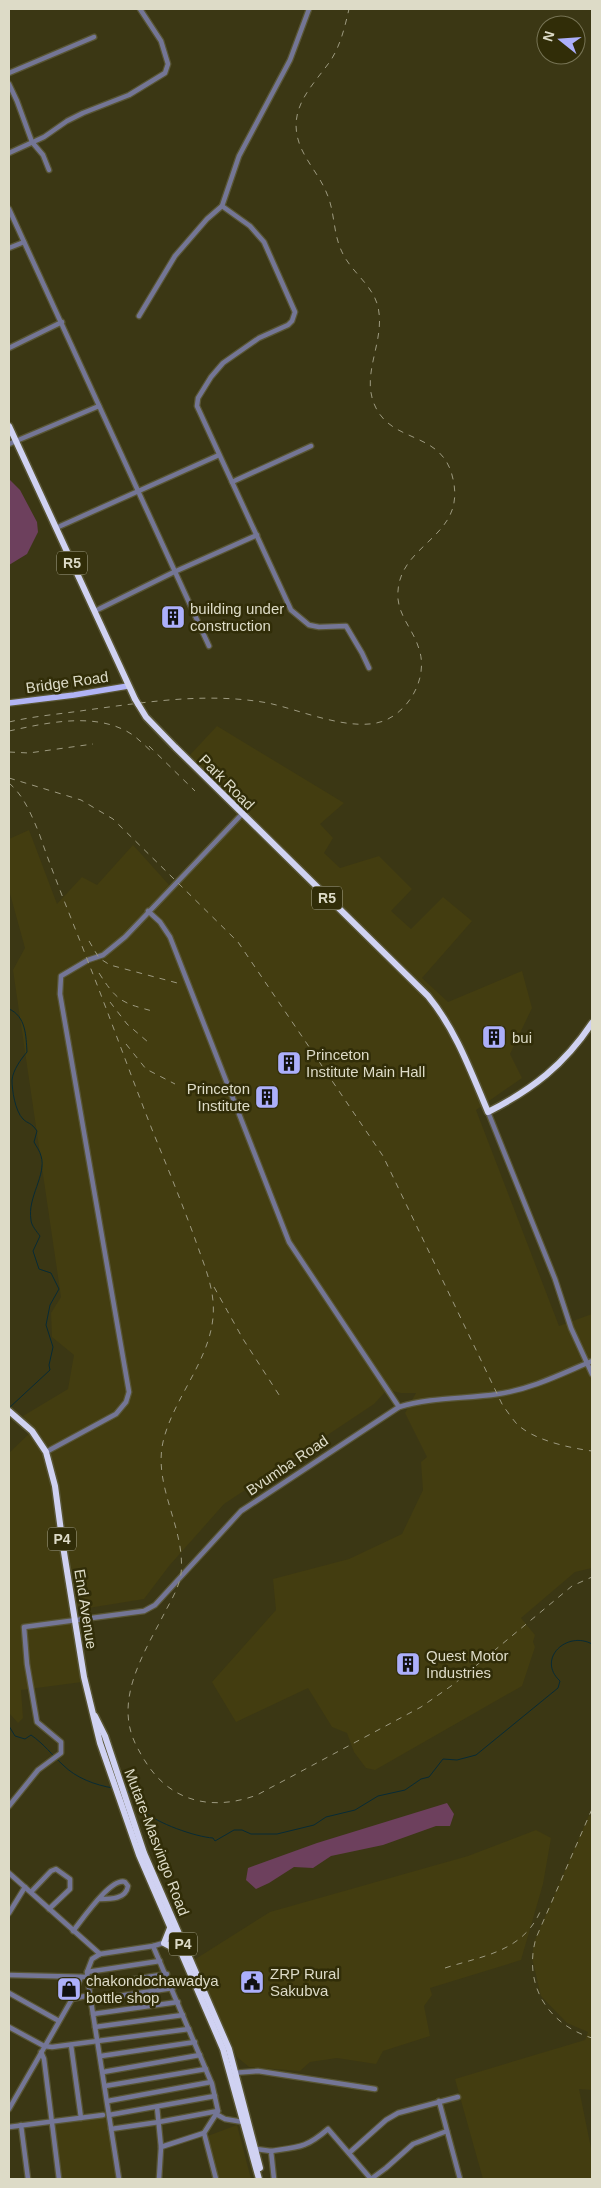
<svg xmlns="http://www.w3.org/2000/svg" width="601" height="2188" viewBox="0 0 601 2188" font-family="Helvetica,sans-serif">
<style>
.built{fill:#433d10}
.green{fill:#6d405d}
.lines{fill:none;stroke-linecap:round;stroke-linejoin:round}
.stream{stroke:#082b35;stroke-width:1}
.minor-casing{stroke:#585534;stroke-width:7}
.major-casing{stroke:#585534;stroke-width:8}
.highway-casing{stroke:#585534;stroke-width:9}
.minor{stroke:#747696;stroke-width:4.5}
.major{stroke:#b1b4f5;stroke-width:5.5}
.highway{stroke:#d0d2f2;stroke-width:6}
.rail{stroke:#9d9a80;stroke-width:1;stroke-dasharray:6 6;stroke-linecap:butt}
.highway-bridge-casing{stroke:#585534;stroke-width:9;stroke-linecap:butt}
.highway-bridge{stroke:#d0d2f2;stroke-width:6}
.labels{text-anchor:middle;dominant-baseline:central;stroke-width:5;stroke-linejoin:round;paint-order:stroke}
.shield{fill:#312d08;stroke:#a9a78e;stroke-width:1}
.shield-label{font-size:14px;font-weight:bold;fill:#dddbc7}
.poi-label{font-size:15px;fill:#dddbc7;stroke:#312d08;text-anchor:start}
.street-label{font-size:15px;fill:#dddbc7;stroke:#312d08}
</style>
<rect width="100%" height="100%" fill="#3b3714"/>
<g class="built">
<polygon points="217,726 344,803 320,824 333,838 324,853 340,868 379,856 412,889 391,911 411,929 443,897 472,921 422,978 448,1002 522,971 532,1008 510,1054 522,1078 476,1110 559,1326 592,1314 592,1568 575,1572 521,1618 535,1635 533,1642 535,1647 522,1686 375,1770 366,1768 354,1752 347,1733 332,1727 308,1688 236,1722 212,1682 276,1610 273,1579 349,1559 402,1534 423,1490 421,1462 427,1457 405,1413 416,1393 401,1393 387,1390 374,1404 224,1504 169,1566 144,1599 76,1610 82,1682 21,1690 23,1718 18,1723 9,1713 9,1453 33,1430 23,1416 68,1389 74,1355 52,1337 51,1313 61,1297 13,970 25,948 9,890 9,839 29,830 57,904 82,877 97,885 133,845 170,886 242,812 189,756"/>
<polygon points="589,1815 592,1817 592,2090 579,2089 592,2153 592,2179 483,2179 455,2079 585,2040 588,2032 567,2023 541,1996 532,1958 534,1942"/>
<polygon points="536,1830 551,1838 543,1884 521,1960 430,1988 432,1995 424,2006 430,2036 383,2051 376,2064 337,2058 310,2062 300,2071 249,2067 237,2057 194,1960 270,1912 468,1856"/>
<polygon points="106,2114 116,2179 57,2179 51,2123"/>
<polygon points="237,2125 251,2179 216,2179 205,2137"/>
</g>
<g class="green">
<polygon points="9,479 20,490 37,522 38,532 27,554 9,565"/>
<polygon points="447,1803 454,1814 450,1826 436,1826 383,1845 331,1856 313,1868 294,1867 269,1883 256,1889 246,1880 248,1868 317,1843"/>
</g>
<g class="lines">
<g class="stream">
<path d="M9 1009C26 1016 26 1036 27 1052 21 1059 13 1070 12 1080 12 1090 15 1111 23 1119 28 1124 31 1122 37 1131L34 1142C36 1146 40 1151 41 1156 47 1175 27 1197 31 1220 31 1225 37 1232 40 1236L33 1251 39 1269 51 1273 59 1289 50 1305 46 1325 53 1347 49 1365 50 1370 9 1408"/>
<path d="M9 1726 15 1736 25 1739 31 1735C44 1744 52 1755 63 1765 76 1778 95 1785 113 1788"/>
<path d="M127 1791C136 1794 137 1805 144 1811 156 1823 196 1837 213 1838L215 1841 234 1830H242L251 1834H277L314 1825 326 1817 355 1810 378 1796 405 1790 421 1779 429 1777 443 1759 457 1760 476 1755 558 1688 560 1681C536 1659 567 1630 592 1644"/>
</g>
<defs>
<g id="minor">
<polyline points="9,73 94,37"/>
<polyline points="9,84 17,101 32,142 43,155 49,170"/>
<polyline points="9,153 44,137 67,121 83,113 129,95 165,73 168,64 161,41 140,9"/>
<polyline points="222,206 250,226 264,242 295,312 292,321 288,325 259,338 223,363 211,377 198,398 197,406 291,610 309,625 319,627 346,626 362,653 369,668"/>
<polyline points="9,209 209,646"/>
<polyline points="9,248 24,242"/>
<polyline points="139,316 175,256 207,219 222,206 239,156 290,60 309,9"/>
<polyline points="9,348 62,322"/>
<polyline points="9,444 99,406"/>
<polyline points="232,482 311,446"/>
<polyline points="56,528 219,455"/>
<polyline points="95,611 174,572 257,535"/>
<polyline points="148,911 160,922 170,937 289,1242 399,1407"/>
<polyline points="488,1112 555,1279 571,1328 592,1374"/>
<polyline points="46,1452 116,1414 126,1402 129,1392 60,994 61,976 88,960 103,955 125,937 242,814"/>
<path d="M9 1806 38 1770 61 1753V1742L37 1722 27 1664 24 1627 144 1611 155 1605 241 1511 399 1407C431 1397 465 1399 498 1394 532 1389 561 1374 592 1361"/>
<polyline points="9,1873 100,1954"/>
<polyline points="31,1892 51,1871 56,1869 70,1879 70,1889 49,1909"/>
<polyline points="9,1913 25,1887"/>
<path d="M73 1931C82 1920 111 1877 125 1882L128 1886C126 1899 111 1899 100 1899"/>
<polyline points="153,1946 212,2084 218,2111 204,2133 216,2179"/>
<polyline points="87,1972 160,1961"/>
<polyline points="9,1975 88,1977"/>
<polyline points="89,1986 167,1974"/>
<polyline points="9,1993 59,2021"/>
<polyline points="72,1999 81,1977"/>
<polyline points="91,2000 173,1988"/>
<polyline points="93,2014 178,2002"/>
<polyline points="9,2027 44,2046 52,2047 189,2029"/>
<polyline points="95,2027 183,2015"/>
<polyline points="71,2045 81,2118"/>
<polyline points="41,2052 44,2059 59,2179"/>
<polyline points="101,2056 195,2042"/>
<polyline points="103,2072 200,2055"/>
<polyline points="232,2073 258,2071 375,2089"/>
<polyline points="105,2086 206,2069"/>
<polyline points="108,2101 211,2082"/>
<polyline points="439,2101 460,2179"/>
<polyline points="157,2107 161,2147 159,2179"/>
<polyline points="9,2109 72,1999 90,1995"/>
<polyline points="216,2114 225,2119 243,2122"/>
<polyline points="109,2115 215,2096"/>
<polyline points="21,2125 28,2179"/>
<polyline points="9,2127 103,2115"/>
<polyline points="111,2129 159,2122 218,2111"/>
<polyline points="161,2147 204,2133"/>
<polyline points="256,2149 271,2151 274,2179"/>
<path d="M271 2151C299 2147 306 2148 328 2129L371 2179"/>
<polyline points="349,2153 386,2120 398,2113 458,2097"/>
<polyline points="119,2179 90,1995 87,1972 92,1959 100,1954 153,1946 177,1939"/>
<polyline points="371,2179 386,2168 413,2144 447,2131"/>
</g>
<polyline id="major" points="9,703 74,695 128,686"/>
<g id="highway">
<polyline points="9,426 135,699"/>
<path d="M138 704 146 717 175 747 428 996C456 1030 471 1072 488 1112 533 1089 564 1065 592 1023"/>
<polyline points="9,1411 32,1431 46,1452 55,1486 63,1546 84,1677 100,1743 139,1855 223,2049 259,2179"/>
<polyline points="95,1716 105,1736 144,1853 229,2049 260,2168"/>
<polyline points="170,1928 164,1943 181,1952"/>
</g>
</defs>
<use href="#minor" class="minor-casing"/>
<use href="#major" class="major-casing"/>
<use href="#highway" class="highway-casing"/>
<use href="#minor" class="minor"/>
<use href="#major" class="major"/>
<use href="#highway" class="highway"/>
<g class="rail">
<path d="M9 722C34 716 61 714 87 710 147 702 207 692 268 703 301 710 354 734 386 720 412 708 428 675 419 649 414 631 400 618 398 599 394 543 467 540 453 479 443 431 394 444 376 408 359 375 386 342 378 307 373 285 351 272 342 252 333 234 335 212 327 194 319 173 301 157 297 135 291 104 315 83 331 60 341 44 345 26 349 9"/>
<path d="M9 731C46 723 93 712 128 732 137 737 144 745 152 752"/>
<polyline points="149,746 195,791"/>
<polyline points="9,752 29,753 93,744"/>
<path d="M9 778 81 800 113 819 238 942 383 1156 502 1404C506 1410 511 1417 516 1423 532 1440 570 1448 592 1451"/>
<path d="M9 783C24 796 31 814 39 833 54 877 72 920 89 964 111 1020 131 1076 153 1132 167 1166 181 1201 194 1236 201 1257 211 1279 213 1301 218 1353 174 1394 163 1442 153 1487 186 1529 181 1574 179 1587 172 1599 166 1610 145 1652 112 1700 137 1747 145 1762 153 1775 167 1786 194 1807 227 1806 257 1795L421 1707 454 1684 572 1586 592 1577"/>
<polyline points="89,941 99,958 110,965 181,984"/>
<path d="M99 973C118 1003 123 1003 156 1012"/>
<polyline points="110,1002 127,1024 148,1042"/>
<polyline points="126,1044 146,1069 175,1084"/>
<polyline points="214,1287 243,1339 281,1398"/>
<path d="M592 1809 536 1938C523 1984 547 2024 592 2038"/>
<path d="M445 1968C482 1956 522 1952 540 1912"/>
</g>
<defs>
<polyline id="highway-bridge" points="135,699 138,704"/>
</defs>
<use href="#highway-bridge" class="highway-bridge-casing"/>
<use href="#highway-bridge" class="highway-bridge"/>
</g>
<defs>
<symbol id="building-square" viewBox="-11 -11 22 22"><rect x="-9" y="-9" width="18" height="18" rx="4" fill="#acaffb" stroke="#312d08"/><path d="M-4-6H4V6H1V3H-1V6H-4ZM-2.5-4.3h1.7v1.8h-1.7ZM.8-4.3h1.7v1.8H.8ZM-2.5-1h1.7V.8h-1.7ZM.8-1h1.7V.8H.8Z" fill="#111"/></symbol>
<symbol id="civic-square" viewBox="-11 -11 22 22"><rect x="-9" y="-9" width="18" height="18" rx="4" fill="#acaffb" stroke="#312d08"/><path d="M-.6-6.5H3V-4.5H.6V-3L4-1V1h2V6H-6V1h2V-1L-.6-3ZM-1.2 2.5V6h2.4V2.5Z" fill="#111"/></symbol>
<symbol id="shop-square" viewBox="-11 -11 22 22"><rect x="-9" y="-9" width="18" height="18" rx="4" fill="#acaffb" stroke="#312d08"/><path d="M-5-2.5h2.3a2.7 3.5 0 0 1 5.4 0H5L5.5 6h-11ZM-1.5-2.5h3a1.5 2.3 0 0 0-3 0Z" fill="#111"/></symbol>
</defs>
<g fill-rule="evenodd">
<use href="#building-square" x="159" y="603" width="28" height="28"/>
<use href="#building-square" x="480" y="1023" width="28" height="28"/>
<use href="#building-square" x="275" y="1049" width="28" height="28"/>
<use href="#building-square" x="253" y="1083" width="28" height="28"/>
<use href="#building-square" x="394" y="1650" width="28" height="28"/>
<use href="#civic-square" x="238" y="1968" width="28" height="28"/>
<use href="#shop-square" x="55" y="1975" width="28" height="28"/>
</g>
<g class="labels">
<g class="shield">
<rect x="57" y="551.5" width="30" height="23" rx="4"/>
<rect x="312" y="886.5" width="30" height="23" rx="4"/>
<rect x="48" y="1527.5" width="28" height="23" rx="4"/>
<rect x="169" y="1932.5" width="28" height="23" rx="4"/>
</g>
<g class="shield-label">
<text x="72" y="563">R5</text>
<text x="327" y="898">R5</text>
<text x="62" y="1539">P4</text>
<text x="183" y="1944">P4</text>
</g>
<g class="poi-label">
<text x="190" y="608">building under<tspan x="190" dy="17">construction</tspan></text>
<text x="512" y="1037">bui</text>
<text x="306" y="1054">Princeton<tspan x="306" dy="17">Institute Main Hall</tspan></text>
<text x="250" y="1088" text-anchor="end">Princeton<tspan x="250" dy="17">Institute</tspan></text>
<text x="426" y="1655">Quest Motor<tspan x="426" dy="17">Industries</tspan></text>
<text x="270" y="1973">ZRP Rural<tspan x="270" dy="17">Sakubva</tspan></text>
<text x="86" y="1980">chakondochawadya<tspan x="86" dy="17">bottle shop</tspan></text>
</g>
<g class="street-label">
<text transform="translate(67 682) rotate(-8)">Bridge Road</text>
<text transform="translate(227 782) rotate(45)">Park Road</text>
<text transform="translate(287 1465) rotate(-34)">Bvumba Road</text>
<text transform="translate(86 1609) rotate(81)">End Avenue</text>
<text transform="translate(157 1842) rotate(69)">Mutare-Masvingo Road</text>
</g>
</g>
<rect width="601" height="2188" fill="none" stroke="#dddbc7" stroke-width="20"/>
<g transform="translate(561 40) rotate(287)"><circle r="24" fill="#312d08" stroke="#767354"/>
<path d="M0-4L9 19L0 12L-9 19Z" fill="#acaffb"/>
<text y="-8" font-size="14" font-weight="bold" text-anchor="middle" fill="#dddbc7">N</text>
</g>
</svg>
